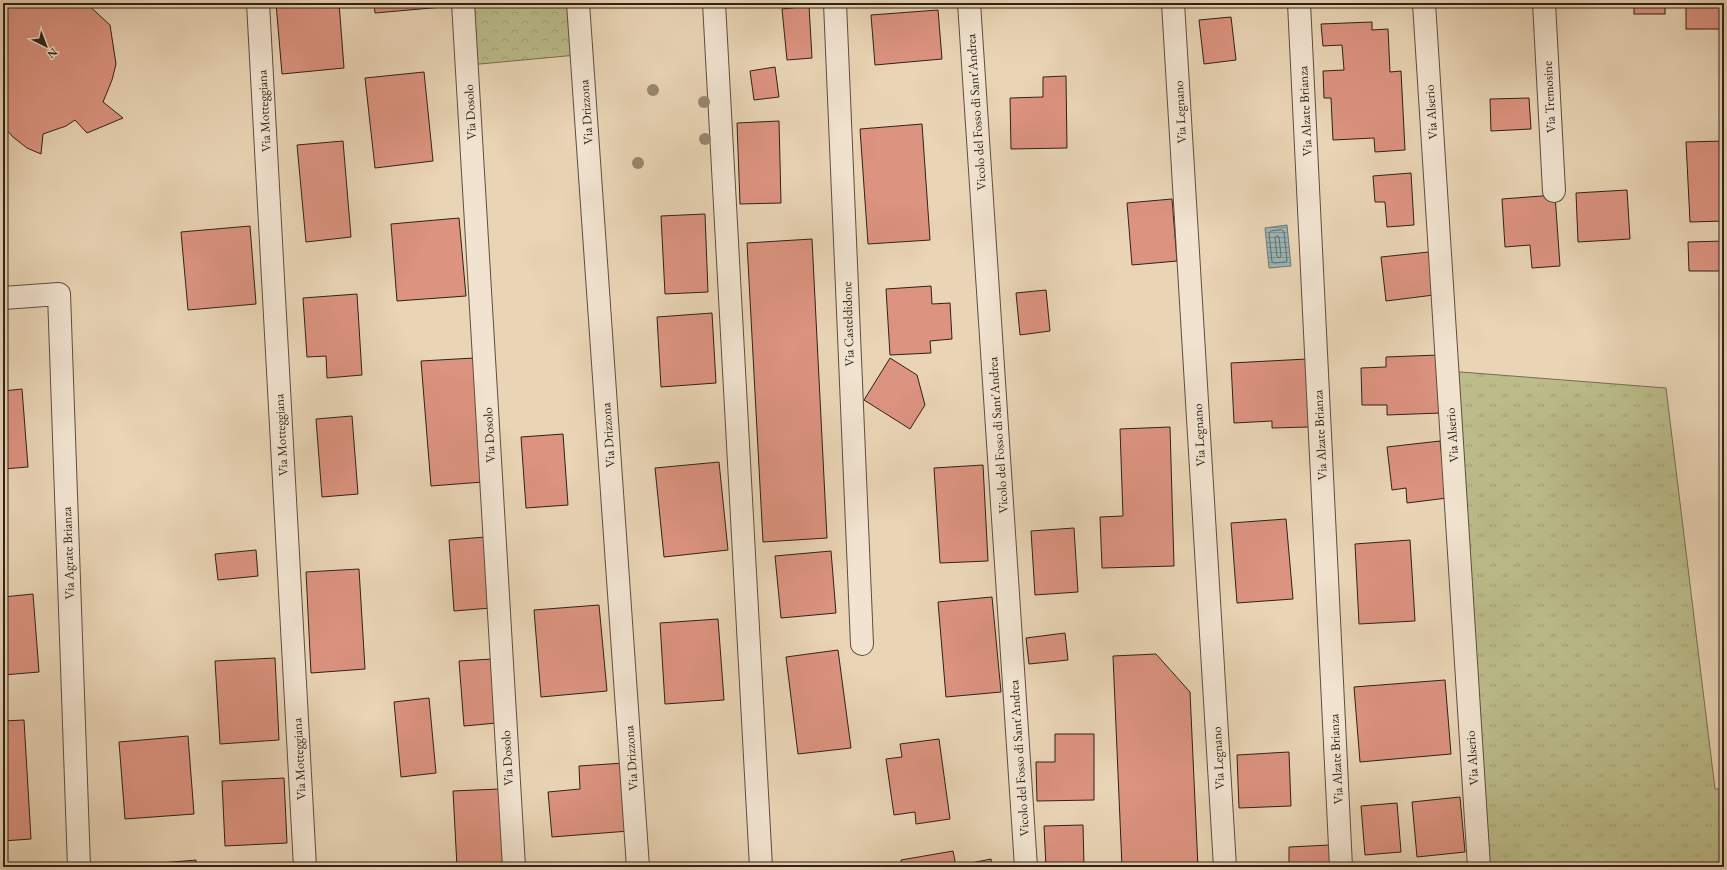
<svg xmlns="http://www.w3.org/2000/svg" width="1727" height="870" viewBox="0 0 1727 870" font-family="'EB Garamond',serif">
<style>
.grass{fill:url(#grass-tufts);stroke:#766e50}
.park{fill:url(#park-crowns);stroke:#766e50}
.water{fill:url(#water-rules);stroke:#707a77}
.lines{fill:none;stroke-linecap:round;stroke-linejoin:round}
.shore{stroke:#656c67;stroke-width:1}
.building{fill:#dc9380;stroke:#302117}
.minor-casing{stroke:#5e4e3e;stroke-width:24}
.minor{stroke:#f1e3cf;stroke-width:22}
.tree{fill:#96876e}
.labels{text-anchor:middle;dominant-baseline:central;stroke-width:3;stroke-linejoin:round;paint-order:stroke}
.street-label{font-size:13px;fill:#302117;stroke:#f1e3cf}
</style>
<defs>
<pattern id="grass-tufts" width="24" height="20" patternUnits="userSpaceOnUse"><rect width="24" height="20" fill="#bbbc8a"/><path d="M3 7l-1-3M5 7V3M7 7l1-3M15 17l-1-3M17 17v-4M19 17l1-3" fill="none" stroke="#a1a176"/></pattern>
<pattern id="park-crowns" width="20" height="18" patternUnits="userSpaceOnUse"><rect width="20" height="18" fill="#bbbc8a"/><path d="M2 6a3 3 0 1 1 6 0M12 15a3 3 0 1 1 6 0" fill="none" stroke="#a1a176"/></pattern>
<pattern id="water-rules" width="6" height="5" patternUnits="userSpaceOnUse"><rect width="6" height="5" fill="#9ab6b7"/><path d="M0 2.5h6" fill="none" stroke="#7e9494"/></pattern>
</defs>
<rect width="100%" height="100%" fill="#e9d4b5"/>
<filter id="stains"><feTurbulence type="fractalNoise" baseFrequency=".005" numOctaves="4"/><feColorMatrix values="0 0 0 0 .2 0 0 0 0 .09 0 0 0 0 .02 0 0 0 .5 -.17"/></filter>
<radialGradient id="worn" r=".72"><stop offset=".6" stop-color="#630" stop-opacity="0"/><stop offset="1" stop-color="#630" stop-opacity=".3"/></radialGradient>
<polygon class="grass" points="1448,371 1666,388 1715,789 1724,789 1724,867 1479,867"/>
<polygon class="park" points="463,3 572,3 577,55 469,65"/>
<polygon class="water" points="1287,225 1291,266 1269,268 1265,228"/>
<g class="lines">
<g class="shore">
<polygon points="1282,230 1284,232 1287,261 1285,262 1274,263 1272,262 1269,233 1271,231"/>
<polygon points="1277,236 1279,237 1281,256 1279,258 1277,256 1275,238"/>
</g>
</g>
<g class="building">
<polygon points="3,3 86,3 110,25 116,64 112,80 103,102 123,118 87,133 75,120 66,126 43,134 41,154 27,148 13,137 3,126"/>
<polygon points="276,3 339,3 344,68 282,74"/>
<polygon points="374,3 443,3 443,7 375,13"/>
<polygon points="626,3 675,3 626,6"/>
<rect x="1634" y="3" width="31" height="11"/>
<rect x="1686" y="3" width="38" height="26"/>
<polygon points="809,6 812,58 787,60 782,9"/>
<polygon points="938,10 942,59 875,65 871,15"/>
<polygon points="1231,17 1236,60 1204,64 1199,20"/>
<polygon points="1372,22 1372,30 1388,29 1390,72 1401,71 1405,150 1375,152 1374,138 1333,140 1331,98 1324,98 1323,71 1344,70 1342,45 1323,46 1321,24"/>
<polygon points="775,67 779,97 754,100 750,71"/>
<polygon points="424,72 433,161 375,168 365,78"/>
<polygon points="1066,76 1067,148 1011,149 1010,98 1043,97 1043,77"/>
<polygon points="1529,98 1531,129 1491,131 1490,99"/>
<polygon points="779,121 781,203 740,204 737,123"/>
<polygon points="922,124 930,240 868,244 860,129"/>
<polygon points="343,141 351,237 306,242 297,145"/>
<polygon points="1724,141 1724,221 1690,222 1686,142"/>
<polygon points="1411,173 1414,225 1387,227 1385,202 1375,202 1373,176"/>
<polygon points="1627,190 1630,239 1578,242 1576,193"/>
<polygon points="1555,195 1560,266 1532,268 1530,245 1505,247 1502,199"/>
<polygon points="1172,199 1177,261 1132,265 1127,203"/>
<polygon points="705,214 708,292 665,294 661,216"/>
<polygon points="459,218 466,296 397,301 391,224"/>
<polygon points="250,226 256,304 188,310 181,232"/>
<polygon points="812,239 827,538 763,542 747,243"/>
<polygon points="1724,241 1724,271 1689,271 1688,242"/>
<polygon points="1429,252 1434,295 1386,301 1381,257"/>
<polygon points="931,286 932,304 950,303 952,339 930,341 931,353 890,355 886,289"/>
<polygon points="1046,290 1050,331 1020,335 1016,293"/>
<polygon points="357,294 362,375 327,378 326,356 307,357 303,298"/>
<polygon points="712,313 716,383 661,387 657,317"/>
<polygon points="1439,355 1441,413 1387,415 1387,405 1362,405 1361,368 1386,367 1386,357"/>
<polygon points="474,358 483,482 431,486 421,361"/>
<polygon points="890,358 917,375 925,405 910,429 864,400"/>
<polygon points="1307,359 1309,427 1272,428 1272,421 1234,423 1231,363"/>
<polygon points="22,389 28,467 3,469 3,391"/>
<polygon points="352,416 358,494 322,497 316,419"/>
<polygon points="1170,427 1174,566 1102,568 1100,517 1123,516 1120,429"/>
<polygon points="563,434 568,505 526,508 521,437"/>
<polygon points="1440,441 1447,498 1407,503 1406,488 1392,490 1387,447"/>
<polygon points="719,462 728,550 664,557 655,468"/>
<polygon points="983,465 988,561 940,563 934,468"/>
<polygon points="1286,519 1293,599 1237,603 1231,523"/>
<polygon points="1074,528 1078,592 1035,595 1031,531"/>
<polygon points="485,537 491,608 454,611 449,540"/>
<polygon points="1410,540 1415,621 1359,624 1355,544"/>
<polygon points="256,550 258,576 218,580 215,554"/>
<polygon points="831,551 836,613 781,618 775,556"/>
<polygon points="359,569 365,669 311,673 306,572"/>
<polygon points="33,594 39,672 3,675 3,597"/>
<polygon points="992,597 1001,692 946,697 938,602"/>
<polygon points="599,605 607,691 541,697 534,610"/>
<polygon points="718,619 724,700 665,704 660,623"/>
<polygon points="1065,633 1068,660 1029,664 1026,638"/>
<polygon points="838,650 851,748 798,754 786,657"/>
<polygon points="1156,654 1190,692 1198,867 1122,867 1113,656"/>
<polygon points="275,658 279,740 220,744 215,661"/>
<polygon points="492,659 497,723 464,726 459,661"/>
<polygon points="1445,680 1451,754 1360,762 1354,687"/>
<polygon points="429,698 436,773 401,777 394,702"/>
<polygon points="24,720 31,839 3,841 3,721"/>
<polygon points="1055,734 1094,734 1094,800 1037,801 1036,762 1055,762"/>
<polygon points="188,736 194,814 125,819 119,742"/>
<polygon points="939,739 950,819 916,824 915,812 894,815 886,759 902,757 900,744"/>
<polygon points="1289,752 1291,806 1239,808 1237,755"/>
<polygon points="624,763 629,831 552,837 548,792 580,789 579,766"/>
<polygon points="284,778 287,843 225,846 222,781"/>
<polygon points="499,789 503,867 457,867 453,791"/>
<polygon points="1460,797 1465,852 1417,857 1412,802"/>
<polygon points="1397,803 1401,852 1365,855 1361,806"/>
<polygon points="1083,825 1084,867 1046,867 1044,826"/>
<polygon points="1330,845 1331,867 1289,867 1289,847"/>
<polygon points="953,851 956,866 991,859 992,867 902,867 901,860"/>
<polygon points="196,860 196,867 127,867 127,866"/>
</g>
<g class="lines">
<defs>
<g id="minor">
<polyline points="258,3 305,867"/>
<polyline points="463,3 514,867"/>
<polyline points="578,3 638,867"/>
<polyline points="714,3 761,867"/>
<polyline points="835,3 862,644"/>
<polyline points="969,3 1026,867"/>
<polyline points="1173,3 1225,867"/>
<polyline points="1299,3 1341,867"/>
<polyline points="1424,3 1479,867"/>
<polyline points="1544,3 1554,191"/>
<polyline points="3,298 59,294 79,867"/>
</g>
</defs>
<use href="#minor" class="minor-casing"/>
<use href="#minor" class="minor"/>
</g>
<g class="tree">
<circle cx="653" cy="90" r="6"/>
<circle cx="704" cy="102" r="6"/>
<circle cx="705" cy="139" r="6"/>
<circle cx="638" cy="163" r="6"/>
</g>
<g class="labels">
<g class="street-label">
<text transform="translate(1549 97) rotate(-93)">Via Tremosine</text>
<text transform="translate(264 111) rotate(-93)">Via Motteggiana</text>
<text transform="translate(1305 111) rotate(-93)">Via Alzate Brianza</text>
<text transform="translate(470 112) rotate(-93)">Via Dosolo</text>
<text transform="translate(586 112) rotate(-94)">Via Drizzona</text>
<text transform="translate(976 112) rotate(-94)">Vicolo del Fosso di Sant'Andrea</text>
<text transform="translate(1180 112) rotate(-93)">Via Legnano</text>
<text transform="translate(1431 112) rotate(-94)">Via Alserio</text>
<text transform="translate(848 324) rotate(-92)">Via Casteldidone</text>
<text transform="translate(281 435) rotate(-93)">Via Motteggiana</text>
<text transform="translate(489 435) rotate(-93)">Via Dosolo</text>
<text transform="translate(608 435) rotate(-94)">Via Drizzona</text>
<text transform="translate(998 435) rotate(-94)">Vicolo del Fosso di Sant'Andrea</text>
<text transform="translate(1199 435) rotate(-93)">Via Legnano</text>
<text transform="translate(1320 435) rotate(-93)">Via Alzate Brianza</text>
<text transform="translate(1452 435) rotate(-94)">Via Alserio</text>
<text transform="translate(68 553) rotate(-92)">Via Agrate Brianza</text>
<text transform="translate(507 758) rotate(-93)">Via Dosolo</text>
<text transform="translate(631 758) rotate(-94)">Via Drizzona</text>
<text transform="translate(1019 758) rotate(-94)">Vicolo del Fosso di Sant'Andrea</text>
<text transform="translate(1218 758) rotate(-93)">Via Legnano</text>
<text transform="translate(1472 758) rotate(-94)">Via Alserio</text>
<text transform="translate(299 759) rotate(-93)">Via Motteggiana</text>
<text transform="translate(1336 759) rotate(-93)">Via Alzate Brianza</text>
</g>
</g>
<rect width="1727" height="870" fill="none" stroke="#e9d4b5" stroke-width="16"/>
<rect x="4" y="4" width="1719" height="862" fill="none" stroke="#302117" stroke-width="2"/>
<rect x="8" y="8" width="1711" height="854" fill="none" stroke="#302117"/>
<g transform="translate(46 46) rotate(138)" stroke="#f1e3cf" stroke-width="3" paint-order="stroke">
<path d="M0-3L7 15L0 10L-7 15Z" fill="#302117"/>
<text y="-6" font-size="11" font-weight="bold" text-anchor="middle" fill="#302117">N</text>
</g>
<rect width="100%" height="100%" filter="url(#stains)"/>
<rect width="100%" height="100%" fill="url(#worn)"/>
</svg>
